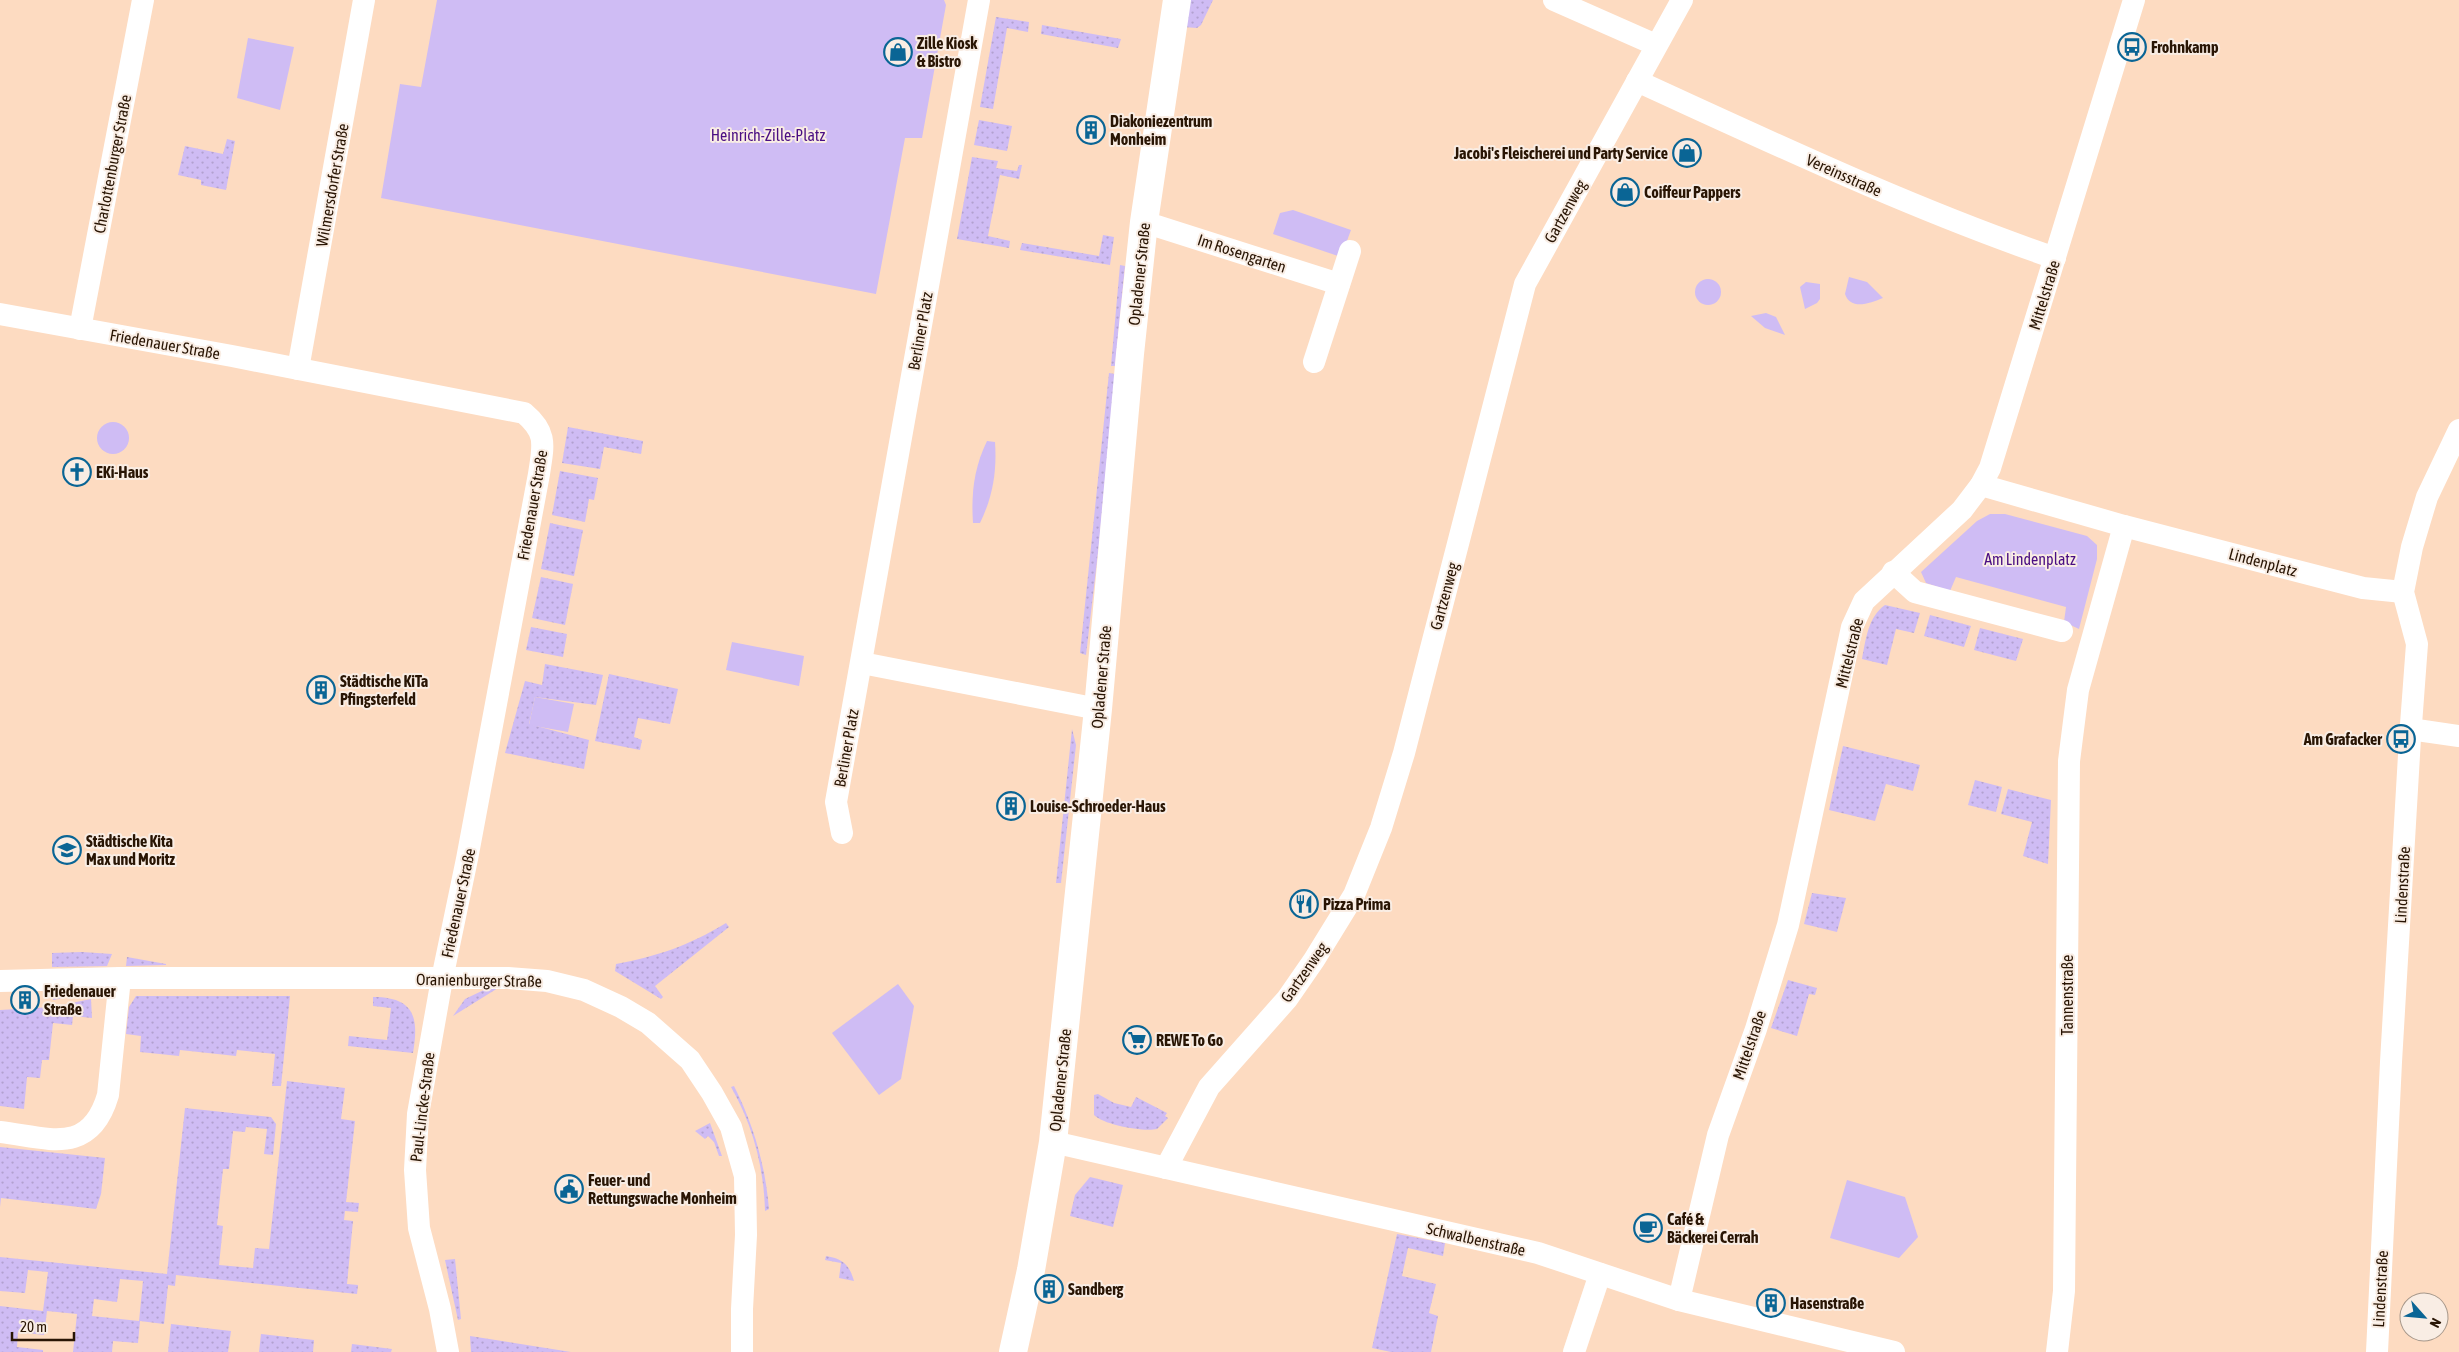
<svg xmlns="http://www.w3.org/2000/svg" width="2459" height="1352" viewBox="0 0 2459 1352" font-family="'Asap Condensed',sans-serif">
<style>
.grass{fill:url(#grass-dots);fill-rule:evenodd}
.park{fill:#cfbcf4}
.lines{fill:none;stroke-linecap:round;stroke-linejoin:round}
.street{stroke:#fff;stroke-width:22}
.secondary{stroke:#fff;stroke-width:28}
.labels{text-anchor:middle;dominant-baseline:central;stroke-width:4;stroke-linejoin:round;paint-order:stroke}
.poi-label{font-size:16px;font-weight:bold;fill:#291504;stroke:#f9ede4;text-anchor:start}
.park-label{font-size:16px;fill:#4a0e82;stroke:#f9ede4}
.street-label{font-size:16px;fill:#291504;stroke:#f9ede4}
</style>
<defs>
<pattern id="grass-dots" width="8" height="8" patternUnits="userSpaceOnUse" patternTransform="scale(1.25)"><rect width="8" height="8" fill="#cfbcf4"/><path d="M2 2h.1M6 6h.1" fill="none" stroke="#b2a1d0" stroke-width="1.8" stroke-linecap="round"/></pattern>
</defs>
<rect width="100%" height="100%" fill="#fddbc1"/>
<g class="grass">
<polygon points="1189,0 1213,0 1201,25 1197,28 1183,27"/>
<polygon points="996,17 1029,22 1028,32 1007,28 993,109 980,107"/>
<polygon points="1042,25 1121,39 1118,48 1041,34"/>
<polygon points="979,120 1012,126 1007,151 974,145"/>
<polygon points="227,139 235,141 226,190 201,185 201,180 178,175 185,146 223,154"/>
<polygon points="972,157 998,161 996,168 1017,171 1019,165 1022,165 1019,179 1000,175 988,236 1010,241 1009,248 957,239"/>
<polygon points="1103,235 1114,237 1110,265 1020,250 1022,243 1099,256"/>
<polygon points="1120,265 1125,266 1115,366 1111,366"/>
<polygon points="1109,373 1115,374 1099,544 1086,655 1080,653"/>
<polygon points="568,427 643,441 641,454 604,447 600,469 562,463"/>
<polygon points="560,471 598,478 594,500 589,499 585,522 552,515"/>
<polygon points="550,523 583,530 574,576 541,569"/>
<polygon points="541,577 573,584 565,625 532,618"/>
<path d="M1885 605 1920 613 1914 633 1896 629 1887 665 1862 659C1866 639 1868 617 1885 605Z"/>
<polygon points="1930,615 1971,626 1964,647 1924,636"/>
<polygon points="531,627 567,634 563,657 526,650"/>
<polygon points="1980,628 2023,639 2016,661 1974,650"/>
<polygon points="545,664 603,675 596,705 535,697 529,724 589,740 584,769 505,753 525,681 542,685"/>
<polygon points="609,674 678,689 670,724 638,718 634,737 642,740 640,750 595,741"/>
<polygon points="1072,729 1076,745 1061,883 1056,883"/>
<polygon points="1843,746 1920,765 1913,791 1886,784 1875,821 1829,810"/>
<polygon points="1975,780 2002,787 1996,812 1968,805"/>
<polygon points="2008,789 2051,800 2048,864 2023,856 2032,822 2001,814"/>
<polygon points="1812,893 1846,898 1837,932 1804,924"/>
<path d="M726 923 729 927 655 986 663 997 661 999 615 971 616 964C658 956 688 946 726 923Z"/>
<polygon points="82,952 112,954 107,966 52,967 52,953"/>
<polygon points="127,957 166,964 166,965 126,966"/>
<polygon points="1788,980 1817,988 1815,995 1809,994 1797,1036 1771,1028"/>
<polygon points="488,988 498,988 453,1016 465,999"/>
<polygon points="86,990 86,994 53,1000 53,991"/>
<polygon points="136,996 290,996 281,1086 272,1086 275,1054 237,1050 236,1056 180,1050 179,1056 140,1052 141,1036 126,1034 129,1007"/>
<path d="M373 997C415 997 419 1018 413 1053L348 1046 349 1036 387 1040 391 1008 373 1006Z"/>
<polygon points="91,999 92,1018 73,1016 72,1025 53,1023 49,1060 42,1060 40,1078 27,1077 24,1109 0,1106 0,1010 52,1007"/>
<path d="M287 1081 345 1088 341 1119 355 1121 346 1202 359 1203 358 1212 345 1211 344 1220 353 1221 347 1284 358 1285 357 1294 176 1275 175 1286 168 1285 164 1324 140 1321 138 1343 113 1341 112 1352H73L77 1314 47 1311 44 1335 18 1332 17 1347 43 1350V1352H0V1306L43 1311 48 1272 28 1270 25 1293 0 1291V1257L167 1274 185 1108 271 1117 276 1124 273 1155 264 1154 267 1129 246 1127 245 1132 233 1131 229 1169H223L217 1225 223 1226 219 1265 253 1268 255 1248 269 1249ZM120 1279 143 1281 139 1321 92 1316 94 1299 117 1302Z"/>
<path d="M734 1086C754 1126 765 1164 769 1209L765 1211C764 1168 753 1125 731 1087Z"/>
<path d="M1098 1094 1114 1103 1131 1107 1136 1097 1167 1113 1165 1116 1168 1118 1157 1129C1143 1132 1104 1125 1094 1115V1095Z"/>
<polygon points="710,1123 722,1156 719,1156 714,1142 708,1136 705,1139 695,1131"/>
<polygon points="0,1147 105,1158 101,1194 96,1209 1,1198 0,1207"/>
<polygon points="1090,1177 1123,1185 1113,1227 1070,1216 1075,1195"/>
<polygon points="1397,1234 1445,1243 1443,1256 1408,1248 1402,1276 1436,1284 1429,1313 1438,1316 1431,1352 1391,1352 1372,1348"/>
<path d="M826 1256C843 1259 849 1264 854 1281L839 1278 841 1263 825 1260Z"/>
<polygon points="455,1259 461,1319 458,1320 445,1260"/>
<polygon points="171,1324 231,1331 228,1352 168,1352"/>
<polygon points="261,1334 314,1340 313,1352 259,1352"/>
<polygon points="470,1336 571,1352 471,1352"/>
<polygon points="352,1344 392,1349 391,1352 351,1352"/>
</g>
<g class="park">
<polygon points="437,0 944,0 946,5 922,138 905,138 876,294 381,198 400,84 421,87"/>
<polygon points="248,38 294,47 280,110 237,98"/>
<polygon points="1293,210 1351,230 1341,257 1273,234 1280,213"/>
<path d="M1849 277 1867 282 1883 298C1870 303 1851 311 1845 294Z"/>
<circle cx="1708" cy="292" r="13"/>
<polygon points="1806,282 1820,284 1820,299 1817,303 1805,309 1800,287"/>
<polygon points="1766,313 1776,317 1785,335 1765,328 1751,316"/>
<circle cx="113" cy="438" r="16"/>
<path d="M987 441 995 442C997 471 993 496 980 523H973C971 493 974 468 987 441Z"/>
<polygon points="1990,514 2005,514 2087,536 2097,545 2097,559 2079,629 2064,622 2066,607 1956,577 1950,591 1926,583 1921,572 1977,521"/>
<polygon points="732,642 804,656 799,686 726,670"/>
<polygon points="535,697 574,704 568,732 529,725"/>
<polygon points="898,984 914,1006 901,1079 879,1095 832,1033"/>
<polygon points="1847,1180 1905,1197 1918,1237 1899,1258 1830,1238"/>
</g>
<g class="lines">
<g class="street">
<polyline points="1554,0 1656,45"/>
<path d="M1637 81C1775 144 1912 209 2055 258"/>
<polyline points="1144,222 1339,284"/>
<path d="M0 314 232 356 524 413C548 433 543 446 539 474L467 859 442 979 418 1114 415 1170 419 1228 440 1309 448 1352"/>
<polyline points="80,329 143,0"/>
<polyline points="1314,362 1350,251"/>
<polyline points="298,369 364,0"/>
<polyline points="1981,485 2124,526 2363,588 2403,592"/>
<polyline points="1893,572 1915,592 2062,631"/>
<polyline points="862,663 1098,709"/>
<polyline points="2410,729 2459,736"/>
<polyline points="842,833 836,802 979,0"/>
<polyline points="0,981 120,978 508,978 547,981 584,990 621,1007 648,1023 690,1060 712,1093 731,1127 745,1176 746,1235 742,1309 742,1352"/>
<path d="M0 1132C49 1138 90 1156 108 1095L120 978"/>
<polyline points="1053,1142 1538,1253 1679,1300 1894,1352"/>
<polyline points="1166,1168 1209,1087 1287,999 1314,960 1354,895 1381,828 1404,753 1525,284 1682,0"/>
<polyline points="1679,1300 1718,1135 1756,1029 1788,925 1852,627 1864,601 1962,510 1981,485 1990,468 2134,0"/>
<polyline points="1574,1352 1600,1274"/>
<polyline points="2057,1352 2064,1291 2069,761 2078,690 2124,526"/>
<polyline points="2377,1352 2391,1062 2410,738 2417,644 2403,592 2412,547 2427,497 2459,430"/>
</g>
<polyline class="secondary" points="1013,1352 1031,1270 1053,1142 1098,709 1130,354 1144,222 1177,0"/>
</g>
<defs>
<symbol id="bus-ring" viewBox="-11 -11 22 22"><circle r="9.5" fill="#f9ede4" stroke="#0a6595" stroke-width="1.5"/><path d="M-5-6H5V4H4V6H2V4H-2V6H-4V4H-5ZM-3.5-4V0h7V-4ZM-3.5 1.2v1.5H-2V1.2ZM2 1.2v1.5H3.5V1.2Z" fill="#0a6595"/></symbol>
<symbol id="shop-ring" viewBox="-11 -11 22 22"><circle r="9.5" fill="#f9ede4" stroke="#0a6595" stroke-width="1.5"/><path d="M-5-2.5h2.3a2.7 3.5 0 0 1 5.4 0H5L5.5 6h-11ZM-1.5-2.5h3a1.5 2.3 0 0 0-3 0Z" fill="#0a6595"/></symbol>
<symbol id="building-ring" viewBox="-11 -11 22 22"><circle r="9.5" fill="#f9ede4" stroke="#0a6595" stroke-width="1.5"/><path d="M-4-6H4V6H1V3H-1V6H-4ZM-2.5-4.3h1.7v1.8h-1.7ZM.8-4.3h1.7v1.8H.8ZM-2.5-1h1.7V.8h-1.7ZM.8-1h1.7V.8H.8Z" fill="#0a6595"/></symbol>
<symbol id="church-ring" viewBox="-11 -11 22 22"><circle r="9.5" fill="#f9ede4" stroke="#0a6595" stroke-width="1.5"/><path d="M-1.2-6h2.4v3.5h3.3v2.4h-3.3V6h-2.4V-.1h-3.3v-2.4h3.3Z" fill="#0a6595"/></symbol>
<symbol id="school-ring" viewBox="-11 -11 22 22"><circle r="9.5" fill="#f9ede4" stroke="#0a6595" stroke-width="1.5"/><path d="M0-5L7-2L0 1L-7-2ZM-4 1L0 2.5L4 1V4Q0 6-4 4Z" fill="#0a6595"/></symbol>
<symbol id="restaurant-ring" viewBox="-11 -11 22 22"><circle r="9.5" fill="#f9ede4" stroke="#0a6595" stroke-width="1.5"/><path d="M-5-6h1v4h1v-4h1v4h1v-4h1v5L-1.5 .5V6h-2V.5L-5-1ZM5-6V6H3V1.5H1.5Q1.5-4 5-6Z" fill="#0a6595"/></symbol>
<symbol id="supermarket-ring" viewBox="-11 -11 22 22"><circle r="9.5" fill="#f9ede4" stroke="#0a6595" stroke-width="1.5"/><path d="M-6-5.5h2.5l.6 2H6L4.5 2H-2.5L-4.4-4H-6ZM-1.5 3.2a1.3 1.3 0 1 0 .1 0ZM3 3.2a1.3 1.3 0 1 0 .1 0Z" fill="#0a6595"/></symbol>
<symbol id="civic-ring" viewBox="-11 -11 22 22"><circle r="9.5" fill="#f9ede4" stroke="#0a6595" stroke-width="1.5"/><path d="M-.6-6.5H3V-4.5H.6V-3L4-1V1h2V6H-6V1h2V-1L-.6-3ZM-1.2 2.5V6h2.4V2.5Z" fill="#0a6595"/></symbol>
<symbol id="cafe-ring" viewBox="-11 -11 22 22"><circle r="9.5" fill="#f9ede4" stroke="#0a6595" stroke-width="1.5"/><path d="M-5.5-4.5H6V0H3Q3 3.5 0 3.5H-2.5Q-5.5 3.5-5.5 0ZM3-3.2v2h1.7v-2ZM-6 4.5H4V6H-6Z" fill="#0a6595"/></symbol>
</defs>
<g fill-rule="evenodd">
<use href="#bus-ring" x="2116" y="31" width="32" height="32"/>
<use href="#shop-ring" x="882" y="36" width="32" height="32"/>
<use href="#building-ring" x="1075" y="114" width="32" height="32"/>
<use href="#shop-ring" x="1671" y="137" width="32" height="32"/>
<use href="#shop-ring" x="1609" y="176" width="32" height="32"/>
<use href="#church-ring" x="61" y="456" width="32" height="32"/>
<use href="#building-ring" x="305" y="674" width="32" height="32"/>
<use href="#bus-ring" x="2385" y="723" width="32" height="32"/>
<use href="#building-ring" x="995" y="790" width="32" height="32"/>
<use href="#school-ring" x="51" y="834" width="32" height="32"/>
<use href="#restaurant-ring" x="1288" y="888" width="32" height="32"/>
<use href="#building-ring" x="9" y="984" width="32" height="32"/>
<use href="#supermarket-ring" x="1121" y="1024" width="32" height="32"/>
<use href="#civic-ring" x="553" y="1173" width="32" height="32"/>
<use href="#cafe-ring" x="1632" y="1212" width="32" height="32"/>
<use href="#building-ring" x="1033" y="1273" width="32" height="32"/>
<use href="#building-ring" x="1755" y="1287" width="32" height="32"/>
</g>
<g class="labels">
<g class="poi-label">
<text x="917" y="43">Zille Kiosk<tspan x="917" dy="18">&amp; Bistro</tspan></text>
<text x="2151" y="47">Frohnkamp</text>
<text x="1110" y="121">Diakoniezentrum<tspan x="1110" dy="18">Monheim</tspan></text>
<text x="1668" y="153" text-anchor="end">Jacobi's Fleischerei und Party Service</text>
<text x="1644" y="192">Coiffeur Pappers</text>
<text x="96" y="472">EKi-Haus</text>
<text x="340" y="681">Städtische KiTa<tspan x="340" dy="18">Pfingsterfeld</tspan></text>
<text x="2382" y="739" text-anchor="end">Am Grafacker</text>
<text x="1030" y="806">Louise-Schroeder-Haus</text>
<text x="86" y="841">Städtische Kita<tspan x="86" dy="18">Max und Moritz</tspan></text>
<text x="1323" y="904">Pizza Prima</text>
<text x="44" y="991">Friedenauer<tspan x="44" dy="18">Straße</tspan></text>
<text x="1156" y="1040">REWE To Go</text>
<text x="588" y="1180">Feuer- und<tspan x="588" dy="18">Rettungswache Monheim</tspan></text>
<text x="1667" y="1219">Café &amp;<tspan x="1667" dy="18">Bäckerei Cerrah</tspan></text>
<text x="1068" y="1289">Sandberg</text>
<text x="1790" y="1303">Hasenstraße</text>
</g>
<g class="park-label">
<text x="768" y="135">Heinrich-Zille-Platz</text>
<text x="2030" y="559">Am Lindenplatz</text>
</g>
<g class="street-label">
<text transform="translate(112 164) rotate(-79)">Charlottenburger Straße</text>
<text transform="translate(1844 175) rotate(24)">Vereinsstraße</text>
<text transform="translate(332 185) rotate(-80)">Wilmersdorfer Straße</text>
<text transform="translate(1565 211) rotate(-61)">Gartzenweg</text>
<text transform="translate(1242 253) rotate(18)">Im Rosengarten</text>
<text transform="translate(1139 274) rotate(-84)">Opladener Straße</text>
<text transform="translate(2044 295) rotate(-73)">Mittelstraße</text>
<text transform="translate(920 331) rotate(-80)">Berliner Platz</text>
<text transform="translate(165 344) rotate(10)">Friedenauer Straße</text>
<text transform="translate(532 505) rotate(-80)">Friedenauer Straße</text>
<text transform="translate(2263 562) rotate(15)">Lindenplatz</text>
<text transform="translate(1444 596) rotate(-75)">Gartzenweg</text>
<text transform="translate(1849 653) rotate(-76)">Mittelstraße</text>
<text transform="translate(1101 677) rotate(-85)">Opladener Straße</text>
<text transform="translate(846 748) rotate(-80)">Berliner Platz</text>
<text transform="translate(2402 885) rotate(-87)">Lindenstraße</text>
<text transform="translate(458 903) rotate(-78)">Friedenauer Straße</text>
<text transform="translate(1304 972) rotate(-55)">Gartzenweg</text>
<text transform="translate(479 980) rotate(1)">Oranienburger Straße</text>
<text transform="translate(2067 995) rotate(-90)">Tannenstraße</text>
<text transform="translate(1749 1045) rotate(-71)">Mittelstraße</text>
<text transform="translate(1060 1080) rotate(-84)">Opladener Straße</text>
<text transform="translate(422 1107) rotate(-83)">Paul-Lincke-Straße</text>
<text transform="translate(1476 1239) rotate(13)">Schwalbenstraße</text>
<text transform="translate(2380 1289) rotate(-87)">Lindenstraße</text>
</g>
</g>
<g transform="translate(2424 1317) rotate(117)"><circle r="24" fill="#f9ede4" stroke="#a6978a"/>
<path d="M0-4L9 19L0 12L-9 19Z" fill="#0a6595"/>
<text y="-8" font-size="14" font-weight="bold" text-anchor="middle" fill="#291504">N</text>
</g>
<path d="M12 1332v8h62v-8" fill="none" stroke="#291504" stroke-width="2.5"/>
<text x="20" y="1332" font-size="15" fill="#291504" stroke="#f9ede4" stroke-width="4" paint-order="stroke">20 m</text>
</svg>
